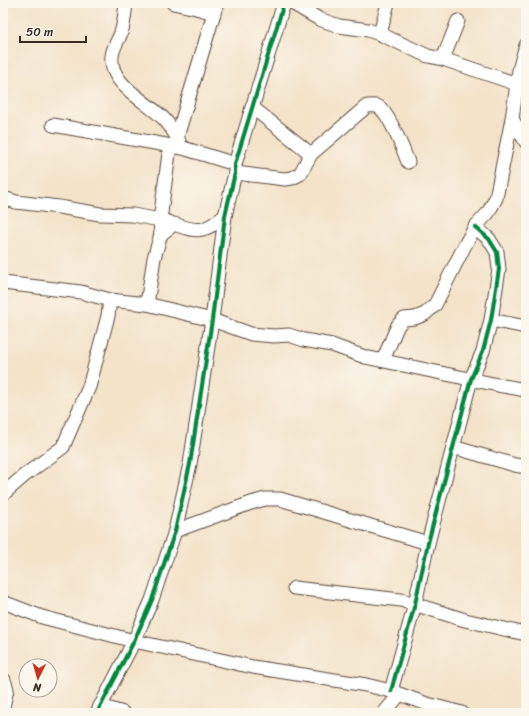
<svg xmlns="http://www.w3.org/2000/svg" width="529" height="716" viewBox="0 0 529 716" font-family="Sriracha,sans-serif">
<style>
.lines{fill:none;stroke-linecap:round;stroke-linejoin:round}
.minor-casing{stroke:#574638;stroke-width:15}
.minor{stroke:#fff;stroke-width:13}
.cycleway-casing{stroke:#fbf7ec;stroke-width:6}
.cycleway{stroke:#00873e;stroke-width:4}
</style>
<rect width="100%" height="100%" fill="#fbf7ec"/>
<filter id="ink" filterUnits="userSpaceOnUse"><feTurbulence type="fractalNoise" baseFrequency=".025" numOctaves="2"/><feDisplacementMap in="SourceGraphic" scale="8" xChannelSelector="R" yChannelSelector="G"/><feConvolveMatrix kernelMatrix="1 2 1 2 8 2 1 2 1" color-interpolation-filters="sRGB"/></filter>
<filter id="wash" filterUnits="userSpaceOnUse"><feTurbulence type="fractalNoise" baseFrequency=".012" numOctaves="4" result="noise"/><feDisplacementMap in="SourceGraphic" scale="16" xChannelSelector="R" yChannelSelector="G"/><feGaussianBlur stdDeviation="0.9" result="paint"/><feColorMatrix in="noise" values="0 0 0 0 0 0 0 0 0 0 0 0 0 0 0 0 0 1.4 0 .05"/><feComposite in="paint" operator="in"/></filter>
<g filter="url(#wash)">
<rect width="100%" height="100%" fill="#f3e3c9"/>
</g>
<g filter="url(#ink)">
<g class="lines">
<defs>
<g id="minor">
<path d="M126 3C125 13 124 24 121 33 118 41 113 47 112 56 108 84 148 102 164 119 169 124 173 131 177 137"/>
<polyline points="173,3 196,8 214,13"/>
<polyline points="292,3 319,19 339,26 368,30 380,34 428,56 443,59 517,84 526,86"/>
<polyline points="380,34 388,3"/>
<polyline points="443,59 458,21"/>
<polyline points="252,107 311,154"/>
<polyline points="512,119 526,142"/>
<polyline points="53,125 183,148 235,164"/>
<polyline points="179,141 177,137 217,3"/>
<path d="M235 173 285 179 292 178 300 174 311 154 367 106C371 106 376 105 379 107 390 115 403 149 408 162"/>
<polyline points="3,198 16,202 59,207 100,214 133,215 160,220 161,234"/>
<polyline points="169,222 160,220 170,146"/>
<polyline points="3,283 81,292 110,300"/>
<polyline points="147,304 212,320 251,334 274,336 289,335 304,340 332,345 365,357 498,385 526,390"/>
<polyline points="491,320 526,327"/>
<polyline points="383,360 398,325 404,319 415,318 425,314 435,305 465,245 475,227 488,213 496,198 512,119 519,70 526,45"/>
<polyline points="453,447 515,465 526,467"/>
<path d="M3 494 25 475 63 447 89 387 108 316 110 300 147 304 154 258 161 234 174 224C200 233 204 232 225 216"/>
<polyline points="175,531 251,503 265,499 280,499 428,543"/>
<polyline points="294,588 401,600 465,620 526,634"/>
<polyline points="3,602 42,617 134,641 253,667 366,685 391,691 427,704 462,713"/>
<polyline points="3,679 4,680 7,689 3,707"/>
<polyline points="391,691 415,604 428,543 471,379 483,351 491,320 499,269 497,252 489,239 475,227"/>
<polyline points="100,706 123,713"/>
<polyline points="97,713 134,641 152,600 175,531 190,464 212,320 225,216 235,173 235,164 284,3"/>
<polyline points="384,713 399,695"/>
</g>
</defs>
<use href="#minor" class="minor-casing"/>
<use href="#minor" class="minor"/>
<defs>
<g id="cycleway">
<polyline points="391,691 415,604 428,543 471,379 483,351 491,320 499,269 497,252 489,239 475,227"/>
<polyline points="97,713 134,641 152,600 175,531 190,464 212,320 225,216 235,173 235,164 284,3"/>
</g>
</defs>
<use href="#cycleway" class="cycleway-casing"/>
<use href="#cycleway" class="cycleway"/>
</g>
</g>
<rect width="529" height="716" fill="none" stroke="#fbf7ec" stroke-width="16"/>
<g transform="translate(38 678) rotate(185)"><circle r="19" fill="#fbf7ec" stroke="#aea59a"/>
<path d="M0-3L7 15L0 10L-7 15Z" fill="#c8321e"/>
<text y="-6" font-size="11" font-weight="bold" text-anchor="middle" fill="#3b2a1e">N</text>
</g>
<path d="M20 36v6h66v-6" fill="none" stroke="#3b2a1e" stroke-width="2"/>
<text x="26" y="36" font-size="12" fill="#3b2a1e" stroke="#fbf7ec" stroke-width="3" paint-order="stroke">50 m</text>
</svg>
